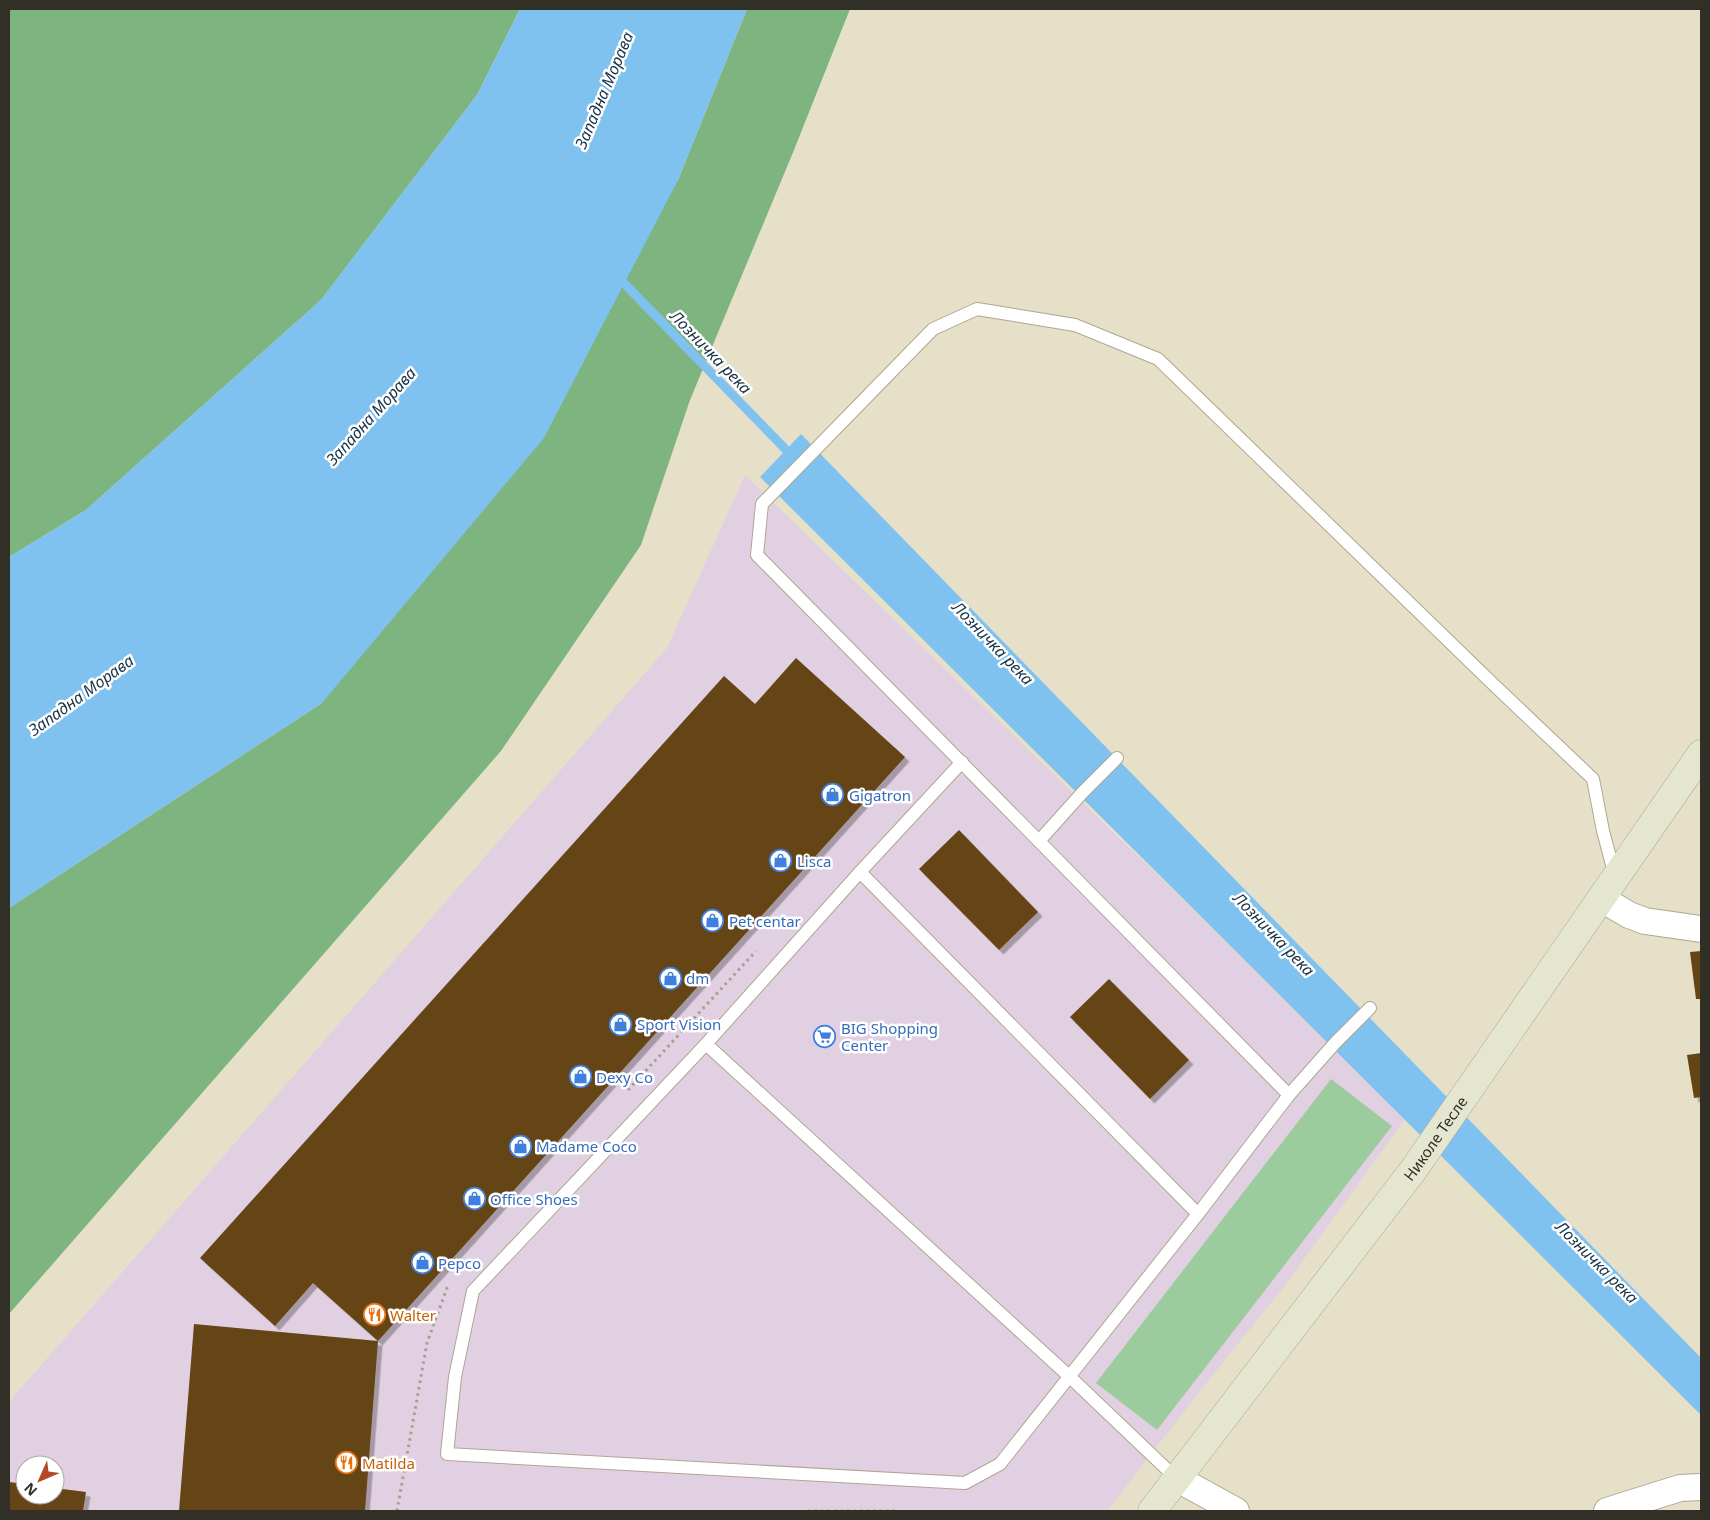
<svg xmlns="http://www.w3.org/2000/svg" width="1710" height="1520" viewBox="0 0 1710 1520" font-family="'Noto Sans',sans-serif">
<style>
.commercial{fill:#e1d0e1;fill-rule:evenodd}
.green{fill:#9ccb9e}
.forest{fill:#7eb480}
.water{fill:#7fc1ef}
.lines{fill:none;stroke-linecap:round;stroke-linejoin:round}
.stream{stroke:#7fc1ef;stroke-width:9}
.building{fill:#654416;filter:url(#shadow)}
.lane-casing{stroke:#ada791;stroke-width:14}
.street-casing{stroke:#ada791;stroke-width:28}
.secondary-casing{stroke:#ada791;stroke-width:29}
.path{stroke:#a5a18f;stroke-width:3;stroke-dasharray:2.5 4;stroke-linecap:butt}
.lane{stroke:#fff;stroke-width:12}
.street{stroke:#fff;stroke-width:26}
.secondary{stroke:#e4e6d0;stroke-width:28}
.labels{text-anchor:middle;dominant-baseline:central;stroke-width:5;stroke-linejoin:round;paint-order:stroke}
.shop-label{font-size:15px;fill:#366cbe;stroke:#fff;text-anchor:start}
.street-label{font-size:15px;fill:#312f26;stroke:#fff}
.food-label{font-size:15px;fill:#c56008;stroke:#fff;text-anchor:start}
.water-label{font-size:16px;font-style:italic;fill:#163347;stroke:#fff}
</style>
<defs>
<filter id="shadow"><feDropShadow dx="4.5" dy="4.5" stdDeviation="0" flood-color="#0004"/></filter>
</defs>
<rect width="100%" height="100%" fill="#e6e0c9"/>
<path class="commercial" d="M745 475 1241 956 1406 1118 1286 1284 1193 1400 1107 1511H9V1402L667 648ZM25 1465H55V1495H25Z"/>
<polygon class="green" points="1331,1079 1392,1126 1157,1430 1096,1383"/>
<g class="forest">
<polygon points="9,9 520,9 477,95 321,300 86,510 9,557"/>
<polygon points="747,9 850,9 794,150 690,400 641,545 501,751 9,1314 9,908 322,703 678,180"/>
</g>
<g class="water">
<polygon points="520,9 747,9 678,180 544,438 322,703 9,908 9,557 86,510 321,300 477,95"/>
<polygon points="801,434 1701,1358 1701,1415 760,477"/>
</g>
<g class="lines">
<polyline class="stream" points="617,276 794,458"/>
</g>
<g class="building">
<polygon points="796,658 905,757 378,1341 313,1283 275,1326 200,1258 724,676 755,704"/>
<polygon points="959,830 1038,912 999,950 919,869"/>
<polygon points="1701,951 1701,999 1696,999 1690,952"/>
<polygon points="1109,979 1189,1060 1150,1099 1070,1017"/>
<polygon points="1701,1053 1701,1097 1694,1098 1687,1055"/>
<polygon points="194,1324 378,1341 365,1511 179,1511"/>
<polygon points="9,1482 25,1484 25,1495 55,1495 55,1488 86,1492 83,1511 9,1511"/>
</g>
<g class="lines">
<defs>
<g id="lane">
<polyline points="962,762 860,872 706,1044 473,1291 455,1377 447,1454 965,1483 1000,1464 1198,1214 1289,1095 1336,1042 1370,1008"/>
<polyline points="1039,841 1083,792 1117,758"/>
<polyline points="860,872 1198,1214"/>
<polyline points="706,1044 1070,1377 1176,1478"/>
<polyline points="1289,1095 757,555 762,504 933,329 977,309 1075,325 1158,359 1493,684 1593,779 1603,831 1615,876"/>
</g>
<g id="street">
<polyline points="1602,899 1629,915 1645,921 1701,929"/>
<polyline points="1176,1478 1236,1511"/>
<polyline points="1607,1511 1680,1488 1701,1487"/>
</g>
<g id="secondary">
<path id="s1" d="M1152 1511 1414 1169 1701 754"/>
</g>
</defs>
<use href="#lane" class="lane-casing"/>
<use href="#street" class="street-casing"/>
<use href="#secondary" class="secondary-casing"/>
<g class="path">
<polyline points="628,1090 756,951"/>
<polyline points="397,1511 427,1343 447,1288 450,1284"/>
<polyline points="808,1511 898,1511"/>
</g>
<use href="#lane" class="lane"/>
<use href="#street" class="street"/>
<use href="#secondary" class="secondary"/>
</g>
<defs>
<symbol id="shop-ring" viewBox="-11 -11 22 22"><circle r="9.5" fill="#fff" stroke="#3f7fe0" stroke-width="1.5"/><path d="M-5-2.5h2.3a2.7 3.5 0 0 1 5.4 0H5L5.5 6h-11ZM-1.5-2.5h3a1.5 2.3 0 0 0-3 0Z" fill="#3f7fe0"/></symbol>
<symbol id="supermarket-ring" viewBox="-11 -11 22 22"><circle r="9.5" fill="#fff" stroke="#3f7fe0" stroke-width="1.5"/><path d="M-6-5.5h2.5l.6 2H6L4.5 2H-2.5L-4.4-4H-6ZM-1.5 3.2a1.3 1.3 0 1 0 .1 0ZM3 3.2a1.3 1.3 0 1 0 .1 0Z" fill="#3f7fe0"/></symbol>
<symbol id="restaurant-ring" viewBox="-11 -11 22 22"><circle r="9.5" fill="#fff" stroke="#e8710a" stroke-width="1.5"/><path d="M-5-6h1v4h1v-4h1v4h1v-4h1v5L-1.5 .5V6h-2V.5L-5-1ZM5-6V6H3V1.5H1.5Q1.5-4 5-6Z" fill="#e8710a"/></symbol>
</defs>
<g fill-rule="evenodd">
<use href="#shop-ring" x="820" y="782" width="25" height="25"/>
<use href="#shop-ring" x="768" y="848" width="25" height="25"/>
<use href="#shop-ring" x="700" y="908" width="25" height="25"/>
<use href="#shop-ring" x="658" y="966" width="25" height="25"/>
<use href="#shop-ring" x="608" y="1012" width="25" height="25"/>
<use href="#supermarket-ring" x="812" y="1024" width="25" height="25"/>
<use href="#shop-ring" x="568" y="1064" width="25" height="25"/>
<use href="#shop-ring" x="508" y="1134" width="25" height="25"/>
<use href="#shop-ring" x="462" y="1186" width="25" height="25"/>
<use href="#shop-ring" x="410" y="1250" width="25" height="25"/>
<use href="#restaurant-ring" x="362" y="1302" width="25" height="25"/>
<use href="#restaurant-ring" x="334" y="1450" width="25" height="25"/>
</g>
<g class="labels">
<g class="shop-label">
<text x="849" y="795">Gigatron</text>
<text x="797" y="861">Lisca</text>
<text x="729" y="921">Pet centar</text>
<text x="686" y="978">dm</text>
<text x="637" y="1024">Sport Vision</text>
<text x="841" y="1028">BIG Shopping<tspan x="841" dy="17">Center</tspan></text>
<text x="596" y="1077">Dexy Co</text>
<text x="536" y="1146">Madame Coco</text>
<text x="490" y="1199">Office Shoes</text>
<text x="438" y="1263">Pepco</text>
</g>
<g class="street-label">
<text stroke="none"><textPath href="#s1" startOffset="468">Николе Тесле</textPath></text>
</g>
<g class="food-label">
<text x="390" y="1315">Walter</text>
<text x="362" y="1463">Matilda</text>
</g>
<g class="water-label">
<text transform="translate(604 90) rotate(-67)">Западна Морава</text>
<text transform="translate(711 352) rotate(46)">Лозничка река</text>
<text transform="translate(371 416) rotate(-48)">Западна Морава</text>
<text transform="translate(993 643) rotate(46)">Лозничка река</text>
<text transform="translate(81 695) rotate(-36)">Западна Морава</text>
<text transform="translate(1274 934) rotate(46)">Лозничка река</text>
<text transform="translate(1597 1262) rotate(45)">Лозничка река</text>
</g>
</g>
<rect width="1710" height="1520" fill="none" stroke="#312f26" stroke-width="20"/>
<g transform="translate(40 1480) rotate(225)"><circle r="24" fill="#ffffff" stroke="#adaca8"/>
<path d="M0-4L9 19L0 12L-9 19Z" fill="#b14927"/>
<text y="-8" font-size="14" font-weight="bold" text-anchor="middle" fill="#312f26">N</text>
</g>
</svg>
